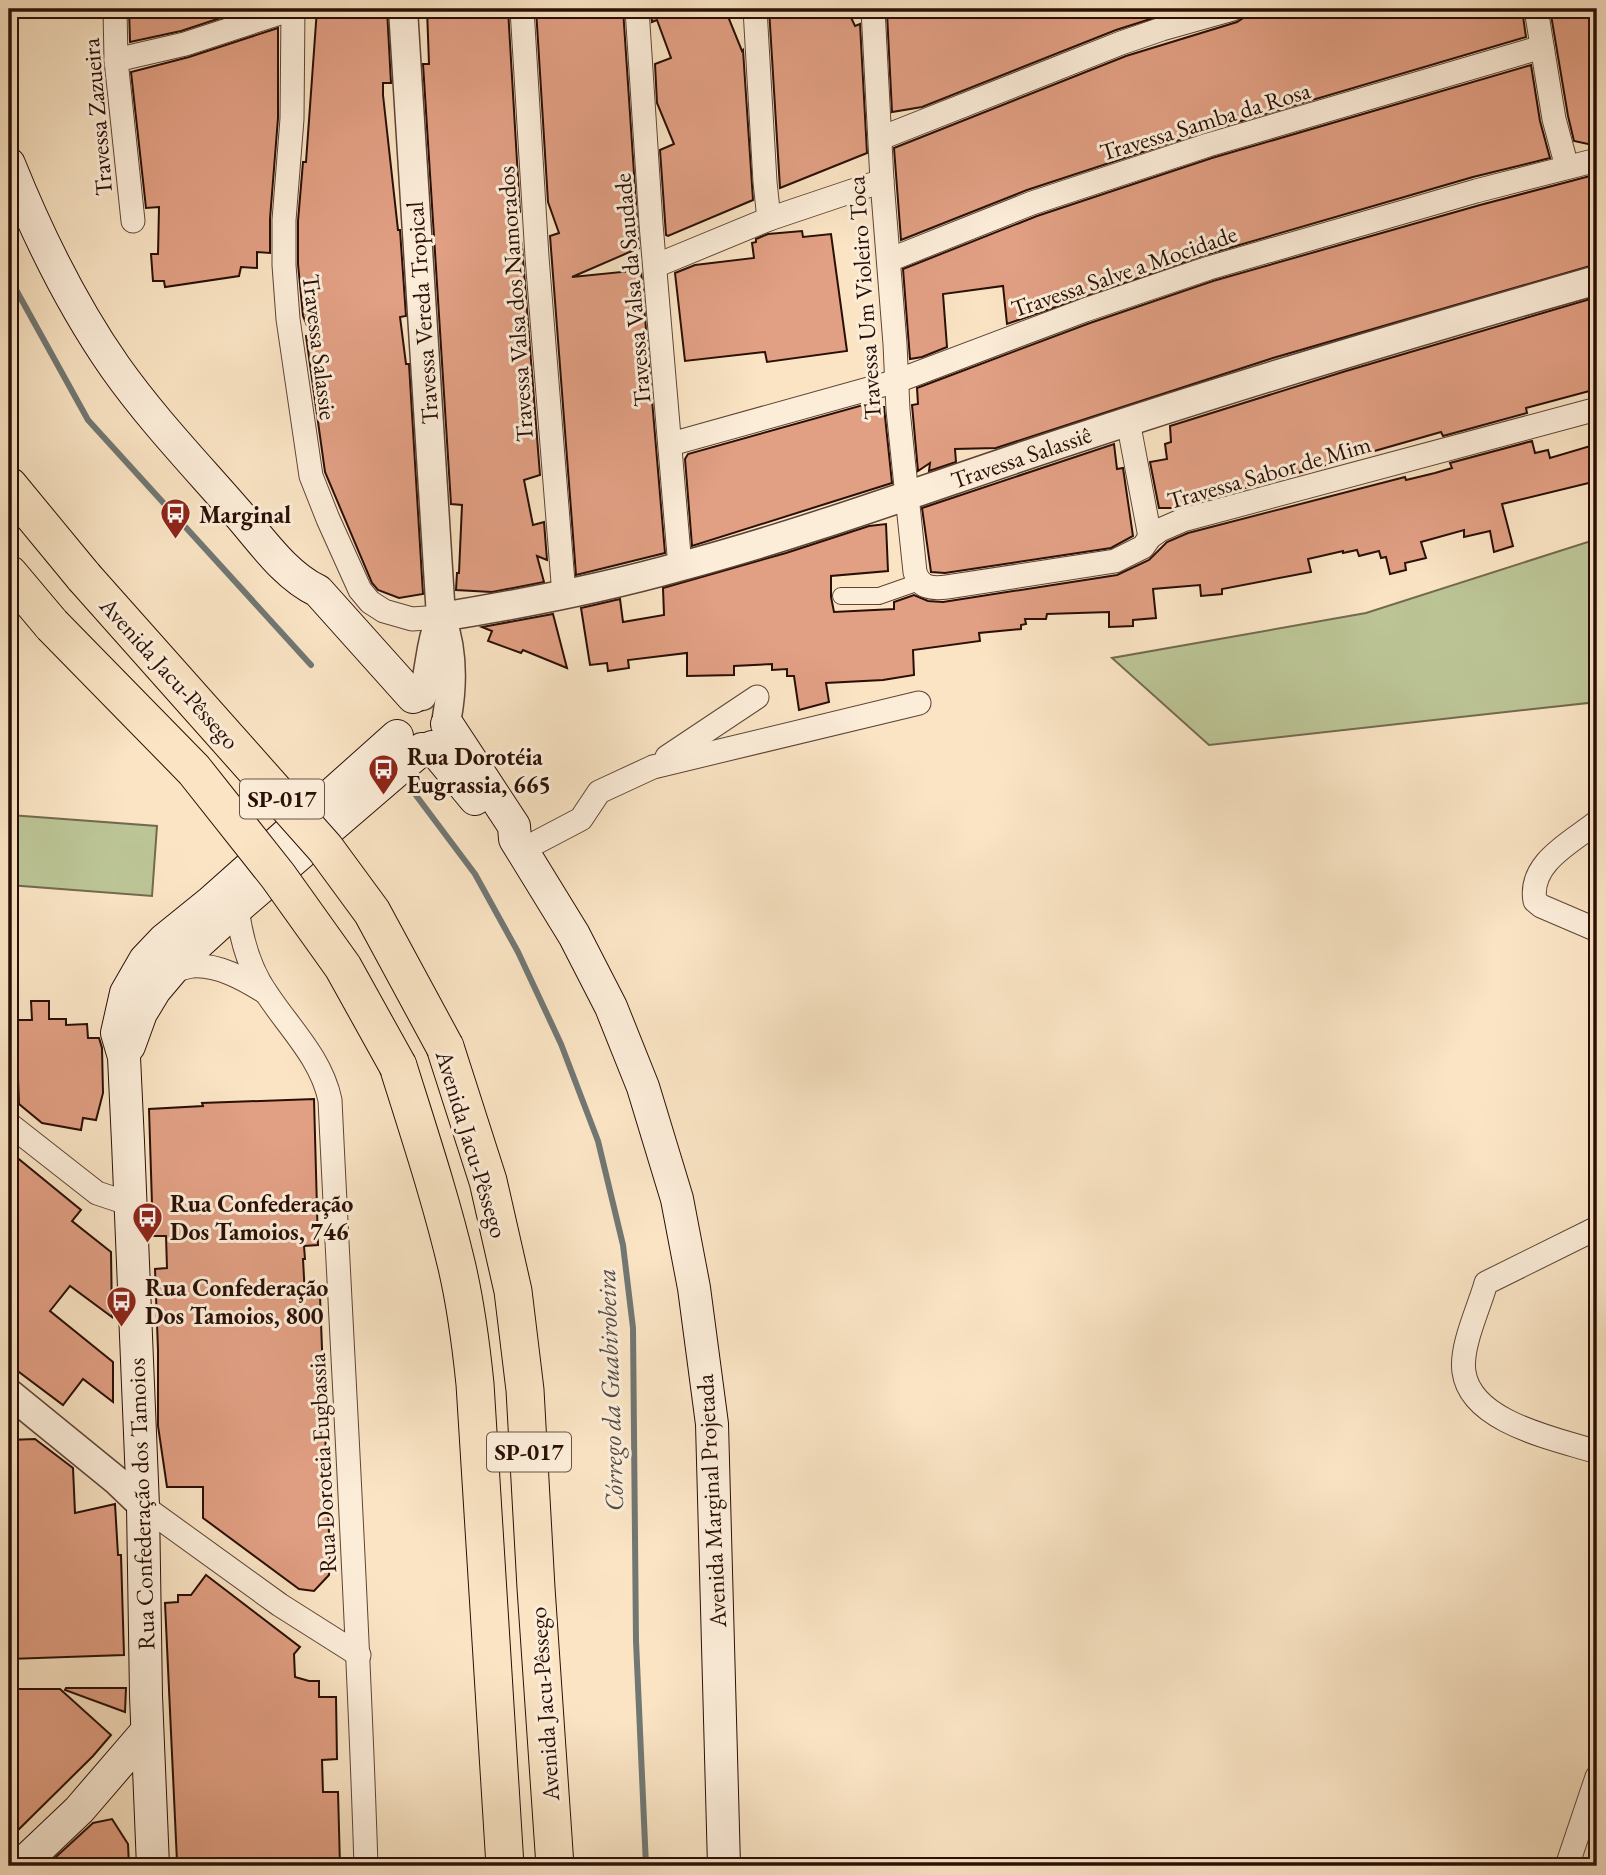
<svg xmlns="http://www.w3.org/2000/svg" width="1606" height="1875" viewBox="0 0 1606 1875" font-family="'EB Garamond',serif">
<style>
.green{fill:#bcc596;stroke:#736a4e;stroke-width:2}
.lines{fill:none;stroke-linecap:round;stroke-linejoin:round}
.stream{stroke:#717773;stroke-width:6}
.building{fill:#e19f83;stroke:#2a0f06;stroke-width:2}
.pedestrian-casing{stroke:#5e4436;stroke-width:18}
.minor-casing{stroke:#5e4436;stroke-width:25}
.tertiary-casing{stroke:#5e4436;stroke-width:31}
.secondary-casing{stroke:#2a0f06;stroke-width:34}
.trunk-casing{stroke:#2a0f06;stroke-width:39}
.pedestrian{stroke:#fcedd9;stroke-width:16}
.minor{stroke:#fcedd9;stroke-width:23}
.tertiary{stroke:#fcedd9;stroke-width:28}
.secondary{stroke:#fcedd9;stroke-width:32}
.trunk{stroke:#fae4c4;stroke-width:37}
.trunk-bridge-casing{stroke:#2a0f06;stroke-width:39;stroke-linecap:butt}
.trunk-bridge{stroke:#fae4c4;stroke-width:37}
.labels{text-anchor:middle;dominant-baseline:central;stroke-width:6;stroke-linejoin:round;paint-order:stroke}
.shield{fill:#fcedd9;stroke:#695245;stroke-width:2}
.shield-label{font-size:23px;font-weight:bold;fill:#2a0f06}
.street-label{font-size:24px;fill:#2a0f06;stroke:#fcedd9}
.poi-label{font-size:24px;font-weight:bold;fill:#2a0f06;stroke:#fcedd9;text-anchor:start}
.water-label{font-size:26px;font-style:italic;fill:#534c45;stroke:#fcedd9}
</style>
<rect width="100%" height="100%" fill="#fae4c4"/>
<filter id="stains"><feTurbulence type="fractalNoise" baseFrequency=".00286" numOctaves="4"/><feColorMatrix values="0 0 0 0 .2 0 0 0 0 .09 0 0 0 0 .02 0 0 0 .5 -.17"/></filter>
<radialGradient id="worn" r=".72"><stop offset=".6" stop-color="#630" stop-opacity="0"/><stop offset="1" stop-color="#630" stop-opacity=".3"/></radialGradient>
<g class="green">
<polygon points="1597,539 1597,702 1209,745 1112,658 1366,613"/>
<polygon points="10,815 157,826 152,896 9,885"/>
</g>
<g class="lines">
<g class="stream">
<polyline points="9,277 88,420 311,665"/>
<polyline points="415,794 475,874 518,952 561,1044 598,1141 623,1245 633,1328 636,1641 646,1866"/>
</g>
</g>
<g class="building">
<polygon points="129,9 248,9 181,31 130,42"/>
<polygon points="317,9 387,9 391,83 383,83 383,95 398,230 400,230 406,316 400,317 406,364 409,364 423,594 399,598 378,590 372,583 325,472 306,336 311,335 303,316 298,264 298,221 303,162 306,162"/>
<polygon points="427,9 508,9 520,212 516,213 522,246 540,475 524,480 533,525 544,522 547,560 537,556 544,582 492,592 456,590 457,573 459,573 462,505 451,504 423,64 429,64"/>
<polygon points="536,9 623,9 639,248 572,277 641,270 665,553 576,575 550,236 559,233 548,202"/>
<polygon points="651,9 725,9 742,51 743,50 753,200 668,236 666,235 660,150 674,144 657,103 655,64 671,58 657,20 652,22"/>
<polygon points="769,9 847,9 855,26 860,24 867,153 780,188"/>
<polygon points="903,9 1182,9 1116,30 922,107 892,112 887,13"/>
<polygon points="1247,9 1522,9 1526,37 1204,132 1027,190 901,240 894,148 1126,56 1237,22 1243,18"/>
<polygon points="1550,9 1597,9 1597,141 1588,144 1574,141 1568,116"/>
<polygon points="278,28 278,118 270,219 270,253 257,252 257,268 241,267 239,276 165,287 164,281 153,281 151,254 158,254 159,207 146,208 131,72 189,57"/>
<polygon points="1531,65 1540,121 1550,158 1473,177 1205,255 1007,324 1003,286 943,294 947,347 922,357 910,359 903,269 1037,216 1212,158"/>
<polygon points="1590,176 1590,181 1597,179 1597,264 1273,358 996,448 955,449 956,462 929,471 930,463 918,471 912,405 918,404 917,388 1090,323 1213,281 1480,205"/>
<polygon points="802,231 803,237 831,234 847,351 767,362 765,352 685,361 675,273 695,265 754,258 752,243 756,242 756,239 768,234"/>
<polygon points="1597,297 1597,389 1526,408 1527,413 1443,436 1441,432 1175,508 1159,508 1150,462 1167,459 1165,444 1171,442 1170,426 1346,371"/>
<polygon points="881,400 881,407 884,407 892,483 692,546 685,459 688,454"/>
<polygon points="1532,441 1535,453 1548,450 1550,458 1597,444 1597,481 1502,504 1513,546 1494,552 1490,531 1464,537 1464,530 1421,542 1426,558 1405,563 1406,570 1390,574 1386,557 1381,558 1379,551 1359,556 1357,550 1343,553 1343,551 1308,559 1311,572 1222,589 1222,594 1201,596 1200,585 1153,589 1156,618 1133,620 1133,626 1109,627 1109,612 1047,614 1046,619 1025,619 1026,624 1021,625 1021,629 979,633 980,641 913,650 914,675 883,680 826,683 829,702 799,710 794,676 787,676 787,669 772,670 772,664 734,666 734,675 687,676 687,653 628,660 629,668 608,671 607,663 590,665 581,608 620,599 623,622 664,615 663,588 786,553 869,526 886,524 888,571 831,576 831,597 834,612 894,609 894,602 914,595 928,601 943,602 1117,575 1149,560 1167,542 1188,533 1405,477 1406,480 1435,473 1452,468 1450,463"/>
<polygon points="1114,444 1117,469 1123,468 1133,536 1111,548 945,573 931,572 922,508"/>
<polygon points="553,614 567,668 523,650 521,653 488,641 492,631 482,627"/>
<polygon points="31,1001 49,1001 49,1019 66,1019 66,1025 87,1024 88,1038 99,1038 102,1048 103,1093 96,1120 83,1118 81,1130 42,1123 19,1104 18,1079 9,1079 9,1036 16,1036 15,1020 32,1020"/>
<polygon points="314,1099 318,1245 304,1246 305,1259 303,1259 305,1296 320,1296 330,1560 329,1575 314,1591 299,1589 203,1518 203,1487 167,1487 158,1426 158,1350 155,1269 167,1268 166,1236 153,1236 149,1109 203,1106 202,1103"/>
<polygon points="9,1151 81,1210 72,1221 111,1252 112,1317 70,1286 50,1311 113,1362 113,1402 83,1379 63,1405 15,1369 16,1343 9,1352"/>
<polygon points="35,1439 73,1468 75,1513 115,1504 118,1555 121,1555 124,1655 9,1659 9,1440"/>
<polygon points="206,1575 300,1647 294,1654 295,1677 309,1681 319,1681 319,1697 336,1697 337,1759 322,1760 323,1792 338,1792 340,1866 258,1866 258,1859 177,1862 165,1603 178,1602 178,1595 191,1595"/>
<polygon points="66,1688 126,1688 125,1712 65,1690"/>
<polygon points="9,1689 60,1689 111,1735 93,1756 9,1839"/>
<polygon points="112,1819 128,1844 129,1866 46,1866 93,1823"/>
</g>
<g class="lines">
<defs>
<polyline id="pedestrian" points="841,596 879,596 919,582"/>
<g id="minor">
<polyline points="115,9 116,60 133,221"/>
<polyline points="293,9 292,119 284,220 284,265 288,319 311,476 328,519 360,590 370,602 384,611 412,619 441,617"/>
<polyline points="522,9 537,257 564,595"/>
<polyline points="637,9 651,224 680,567"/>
<polyline points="755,9 765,182 769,219"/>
<path d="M873 9 882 181 895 344 898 410 915 572C920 588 932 589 947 587L1115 561 1143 547 1150 537 1160 530 1183 520 1597 409"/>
<polyline points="1536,9 1554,119 1567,167"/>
<polyline points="116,60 185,44 292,9"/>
<polyline points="881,138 1121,43 1162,29 1233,9"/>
<polyline points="889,260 1032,203 1208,145 1542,47"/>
<polyline points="655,266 769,219 882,181"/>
<polyline points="1128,421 1150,537"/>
<polyline points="671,444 897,381 1085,310 1209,268 1476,191 1597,160"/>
<polyline points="667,757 757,697"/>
<path d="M1597 822C1572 842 1528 863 1535 901L1541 906 1597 930"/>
<polyline points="522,850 581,819 599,792 653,767 919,703"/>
<path d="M237 908C241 938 249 969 267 994 290 1029 321 1058 330 1100 342 1355 358 1611 366 1866"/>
<path d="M170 972C177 970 185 967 192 966 218 964 244 979 265 992"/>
<polyline points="9,1124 97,1193 130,1204"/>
<path d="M1597 1228 1486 1283C1479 1308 1460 1347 1464 1372 1471 1423 1557 1439 1597 1452"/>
<polyline points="143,1506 280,1605 359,1655"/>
<polyline points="1567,1866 1597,1777"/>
</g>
<g id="tertiary">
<path d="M403 9 441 617C453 650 453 683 447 717"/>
<path d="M441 617C521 604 600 589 678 567 817 530 951 479 1087 435 1256 379 1426 329 1597 280"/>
<path d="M422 696C431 672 429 646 439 623"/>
<polyline points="9,1393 117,1481 143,1506"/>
</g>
<g id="secondary">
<path d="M9 164C38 236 71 304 115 367 151 418 194 463 235 510 260 538 284 575 318 591L413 697"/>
<polyline points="447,724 514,826 515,839 574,935 611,1007 643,1087 677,1199 694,1288 712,1424 724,1866"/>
<polyline points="432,747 475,799"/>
<polyline points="129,1046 141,1013 155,990 182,958 237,908 422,749"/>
<polyline points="20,1866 79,1810 147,1731"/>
<polyline points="153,1866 146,1696 143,1506 128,1142 124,1057 117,1033 126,993 145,960 164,940 211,902 397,736"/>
</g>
<g id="trunk">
<polyline points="9,486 84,577"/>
<polyline points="9,574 52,625"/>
<polyline points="445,1047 488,1181 513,1291 525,1390 536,1588 555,1866"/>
<path d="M398 1066C419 1133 441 1199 457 1267 466 1306 471 1345 475 1384L505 1866"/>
</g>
</defs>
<use href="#pedestrian" class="pedestrian-casing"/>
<use href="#minor" class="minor-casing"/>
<use href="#tertiary" class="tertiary-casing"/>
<use href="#secondary" class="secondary-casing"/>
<use href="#trunk" class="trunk-casing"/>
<use href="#pedestrian" class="pedestrian"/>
<use href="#minor" class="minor"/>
<use href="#tertiary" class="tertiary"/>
<use href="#secondary" class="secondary"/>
<use href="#trunk" class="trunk"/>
<defs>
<g id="trunk-bridge">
<polyline points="84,577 325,848 372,912 445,1047"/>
<polyline points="52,625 194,770 278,876 343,967 398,1066"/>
</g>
</defs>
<use href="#trunk-bridge" class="trunk-bridge-casing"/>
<use href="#trunk-bridge" class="trunk-bridge"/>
</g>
<defs>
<symbol id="bus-pin" viewBox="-11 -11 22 30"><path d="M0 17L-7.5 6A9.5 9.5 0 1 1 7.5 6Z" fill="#8f2418" stroke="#fcedd9"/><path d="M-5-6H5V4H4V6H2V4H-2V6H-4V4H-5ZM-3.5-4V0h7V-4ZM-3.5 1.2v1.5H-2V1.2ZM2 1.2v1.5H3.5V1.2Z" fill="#fff"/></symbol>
</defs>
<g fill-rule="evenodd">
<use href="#bus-pin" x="158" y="496" width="35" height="47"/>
<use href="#bus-pin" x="366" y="752" width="35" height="47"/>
<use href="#bus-pin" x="130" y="1200" width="35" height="47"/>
<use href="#bus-pin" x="104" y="1284" width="35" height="47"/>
</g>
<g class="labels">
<g class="shield">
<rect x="240" y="779.5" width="84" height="39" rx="5"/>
<rect x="487" y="1432.5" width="84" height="39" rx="5"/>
</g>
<g class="shield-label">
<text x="282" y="799">SP-017</text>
<text x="529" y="1452">SP-017</text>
</g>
<g class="street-label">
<text transform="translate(97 117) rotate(-95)">Travessa Zazueira</text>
<text transform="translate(1205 121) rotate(-17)">Travessa Samba da Rosa</text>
<text transform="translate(1124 271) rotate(-19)">Travessa Salve a Mocidade</text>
<text transform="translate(632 290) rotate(-95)">Travessa Valsa da Saudade</text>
<text transform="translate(864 298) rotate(-94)">Travessa Um Violeiro Toca</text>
<text transform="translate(515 304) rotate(-94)">Travessa Valsa dos Namorados</text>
<text transform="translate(422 313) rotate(-94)">Travessa Vereda Tropical</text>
<text transform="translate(320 347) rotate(83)">Travessa Salassie</text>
<text transform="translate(1021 457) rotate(-19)">Travessa Salassiê</text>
<text transform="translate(1269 472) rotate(-16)">Travessa Sabor de Mim</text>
<text transform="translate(170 673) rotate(48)">Avenida Jacu-Pêssego</text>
<text transform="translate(472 1144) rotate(73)">Avenida Jacu-Pêssego</text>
<text transform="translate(322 1463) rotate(-93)">Rua Doroteia Eugbassia</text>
<text transform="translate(711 1501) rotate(-93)">Avenida Marginal Projetada</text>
<text transform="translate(141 1504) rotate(-92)">Rua Confederação dos Tamoios</text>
<text transform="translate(544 1704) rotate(-94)">Avenida Jacu-Pêssego</text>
</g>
<g class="poi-label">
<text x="199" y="514">Marginal</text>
<text x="407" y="756">Rua Dorotéia<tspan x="407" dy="28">Eugrassia, 665</tspan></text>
<text x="170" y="1203">Rua Confederação<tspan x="170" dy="28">Dos Tamoios, 746</tspan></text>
<text x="145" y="1287">Rua Confederação<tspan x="145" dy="28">Dos Tamoios, 800</tspan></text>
</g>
<g class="water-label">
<text transform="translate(610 1390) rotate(-92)">Córrego da Guabirobeira</text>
</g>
</g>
<rect width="1606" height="1875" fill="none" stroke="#fae4c4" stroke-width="35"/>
<rect x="10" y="10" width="1585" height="1854" fill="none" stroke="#2a0f06" stroke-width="3.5"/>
<rect x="18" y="18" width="1571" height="1840" fill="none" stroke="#2a0f06" stroke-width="2"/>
<rect width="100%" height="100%" filter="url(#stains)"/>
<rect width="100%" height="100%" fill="url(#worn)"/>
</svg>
